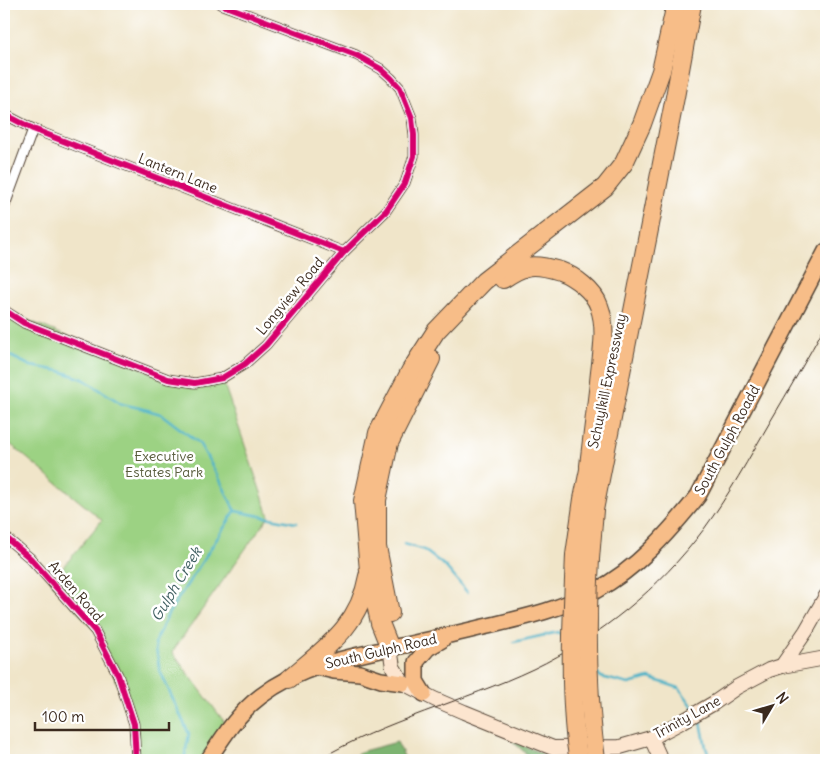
<svg xmlns="http://www.w3.org/2000/svg" width="830" height="764" viewBox="0 0 830 764" font-family="Delius,sans-serif">
<style>
.green{fill:#9cd283;stroke:#6c7e50}
.forest{fill:#7db471;stroke:#5c6f48}
.lines{fill:none;stroke-linecap:round;stroke-linejoin:round}
.stream{stroke:#49b2c8;stroke-width:2.5}
.street-casing{stroke:#564638;stroke-width:11}
.secondary-casing{stroke:#564638;stroke-width:16}
.primary-casing{stroke:#564638;stroke-width:18}
.highway-casing{stroke:#564638;stroke-width:20}
.street{stroke:#fff;stroke-width:9}
.secondary{stroke:#fce5cf;stroke-width:14}
.primary{stroke:#f7bd88;stroke-width:15}
.highway{stroke:#f7bd88;stroke-width:18}
.tram{stroke:#3b2a1e;stroke-width:1}
.highway-bridge-casing{stroke:#564638;stroke-width:20;stroke-linecap:butt}
.highway-bridge{stroke:#f7bd88;stroke-width:18}
.cycleway-casing{stroke:#fff;stroke-width:9}
.cycleway{stroke:#d6006c;stroke-width:6}
.labels{text-anchor:middle;dominant-baseline:central;stroke-width:5;stroke-linejoin:round;paint-order:stroke}
.street-label{font-size:14px;fill:#3b2a1e;stroke:#fff}
.park-label{font-size:14px;fill:#585c3c;stroke:#fff}
.water-label{font-size:15px;font-style:italic;fill:#416062;stroke:#fff}
</style>
<rect width="100%" height="100%" fill="#fff"/>
<filter id="ink" filterUnits="userSpaceOnUse"><feTurbulence type="fractalNoise" baseFrequency=".02" numOctaves="2"/><feDisplacementMap in="SourceGraphic" scale="10" xChannelSelector="R" yChannelSelector="G"/><feConvolveMatrix kernelMatrix="1 2 1 2 8 2 1 2 1" color-interpolation-filters="sRGB"/></filter>
<filter id="wash" filterUnits="userSpaceOnUse"><feTurbulence type="fractalNoise" baseFrequency=".0096" numOctaves="4" result="noise"/><feDisplacementMap in="SourceGraphic" scale="20" xChannelSelector="R" yChannelSelector="G"/><feGaussianBlur stdDeviation="1.12" result="paint"/><feColorMatrix in="noise" values="0 0 0 0 0 0 0 0 0 0 0 0 0 0 0 0 0 1.4 0 .05"/><feComposite in="paint" operator="in"/></filter>
<g filter="url(#wash)">
<rect width="100%" height="100%" fill="#f0e5c9"/>
<polygon class="green" points="4,310 168,379 195,383 222,378 269,516 172,652 229,728 208,760 136,760 134,724 95,631 51,582 102,520 4,439"/>
<g class="forest">
<polygon points="511,740 556,760 533,760"/>
<polygon points="397,742 406,760 347,760 363,751"/>
</g>
<g class="lines">
<g class="stream">
<polyline points="4,353 31,366 60,371 83,379 122,404 144,409 161,414 199,443 218,476 235,511"/>
<polyline points="404,544 424,550 445,566 467,592"/>
<polyline points="514,642 558,632 565,640"/>
<polyline points="597,673 601,677 629,684 649,678 679,688 694,708"/>
<polyline points="700,716 706,748 711,760"/>
<polyline points="184,760 189,734 160,671 155,643 168,614 235,511 296,523"/>
</g>
</g>
</g>
<g filter="url(#ink)">
<g class="lines">
<defs>
<g id="street">
<polyline points="4,114 33,129 344,252"/>
<polyline points="4,208 33,129"/>
<polyline points="4,310 24,323 168,379 195,383 222,378 245,364 266,345 344,252 386,211 405,183 414,156 414,135 412,118 400,88 391,78 381,69 356,55 220,4"/>
<polyline points="4,536 30,558 95,631 118,675 134,724 136,760"/>
</g>
<g id="secondary">
<polyline points="390,648 393,667 403,683 434,699 464,712 553,748 620,747 651,738 683,721 714,703 737,687 769,670 782,666 826,658"/>
<polyline points="782,666 806,631 826,596"/>
<polyline points="651,738 661,760"/>
</g>
<g id="primary">
<polyline points="317,667 334,671 360,673 381,680 403,683"/>
<polyline points="424,694 416,681 416,662 428,648 442,640"/>
<path d="M208 760C223 737 238 713 261 696 300 666 348 657 395 647 426 641 457 633 488 626 526 617 559 610 595 591 637 569 669 532 698 496L826 251"/>
</g>
<g id="highway">
<path d="M503 279C526 264 533 263 560 271 574 276 594 291 599 306 608 329 601 358 599 382 596 410 592 438 589 466"/>
<polyline points="575,555 583,499 592,455"/>
<polyline points="590,559 594,510 675,97 692,4"/>
<polyline points="390,613 377,547 377,500 389,443 431,359"/>
<polyline points="390,648 380,623 369,571 363,501 378,433 411,370 436,331 484,281 605,187 624,163 642,124 661,71 676,4"/>
<path d="M289 679C325 648 359 627 368 576"/>
</g>
</defs>
<use href="#street" class="street-casing"/>
<use href="#secondary" class="secondary-casing"/>
<use href="#primary" class="primary-casing"/>
<use href="#highway" class="highway-casing"/>
<use href="#street" class="street"/>
<use href="#secondary" class="secondary"/>
<use href="#primary" class="primary"/>
<use href="#highway" class="highway"/>
<path class="tram" d="M318 760C385 720 463 702 533 669 600 637 660 588 704 529 729 495 749 458 770 422 789 390 808 357 826 324"/>
<defs>
<g id="highway-bridge">
<path d="M575 555C573 606 570 656 573 706 574 724 575 743 579 760"/>
<path d="M590 559C586 627 587 693 596 760"/>
</g>
</defs>
<use href="#highway-bridge" class="highway-bridge-casing"/>
<use href="#highway-bridge" class="highway-bridge"/>
<defs>
<g id="cycleway">
<polyline points="4,114 33,129 344,252"/>
<polyline points="4,310 24,323 168,379 195,383 222,378 245,364 266,345 344,252 386,211 405,183 414,156 414,135 412,118 400,88 391,78 381,69 356,55 220,4"/>
<polyline points="4,536 30,558 95,631 118,675 134,724 136,760"/>
</g>
</defs>
<use href="#cycleway" class="cycleway-casing"/>
<use href="#cycleway" class="cycleway"/>
</g>
</g>
<g class="labels">
<g class="street-label">
<text transform="translate(178 173) rotate(22)">Lantern Lane</text>
<text transform="translate(290 296) rotate(-50)">Longview Road</text>
<text transform="translate(607 381) rotate(-78)">Schuylkill Expressway</text>
<text transform="translate(727 440) rotate(-62)">South Gulph Roadd</text>
<text transform="translate(76 591) rotate(49)">Arden Road</text>
<text transform="translate(381 651) rotate(-13)">South Gulph Road</text>
<text transform="translate(687 717) rotate(-29)">Trinity Lane</text>
</g>
<g class="park-label">
<text x="164" y="456">Executive<tspan x="164" dy="16">Estates Park</tspan></text>
</g>
<g class="water-label">
<text transform="translate(176 584) rotate(-59)">Gulph Creek</text>
</g>
</g>
<rect width="830" height="764" fill="none" stroke="#fff" stroke-width="20"/>
<g transform="translate(772 706) rotate(52)" stroke="#ffffff" stroke-width="4" paint-order="stroke">
<path d="M0-4L9 19L0 12L-9 19Z" fill="#3b2a1e"/>
<text y="-8" font-size="14" font-weight="bold" text-anchor="middle" fill="#3b2a1e">N</text>
</g>
<path d="M35 722v8h134v-8" fill="none" stroke="#3b2a1e" stroke-width="2.5"/>
<text x="42" y="722" font-size="15" fill="#3b2a1e" stroke="#ffffff" stroke-width="4" paint-order="stroke">100 m</text>
</svg>
